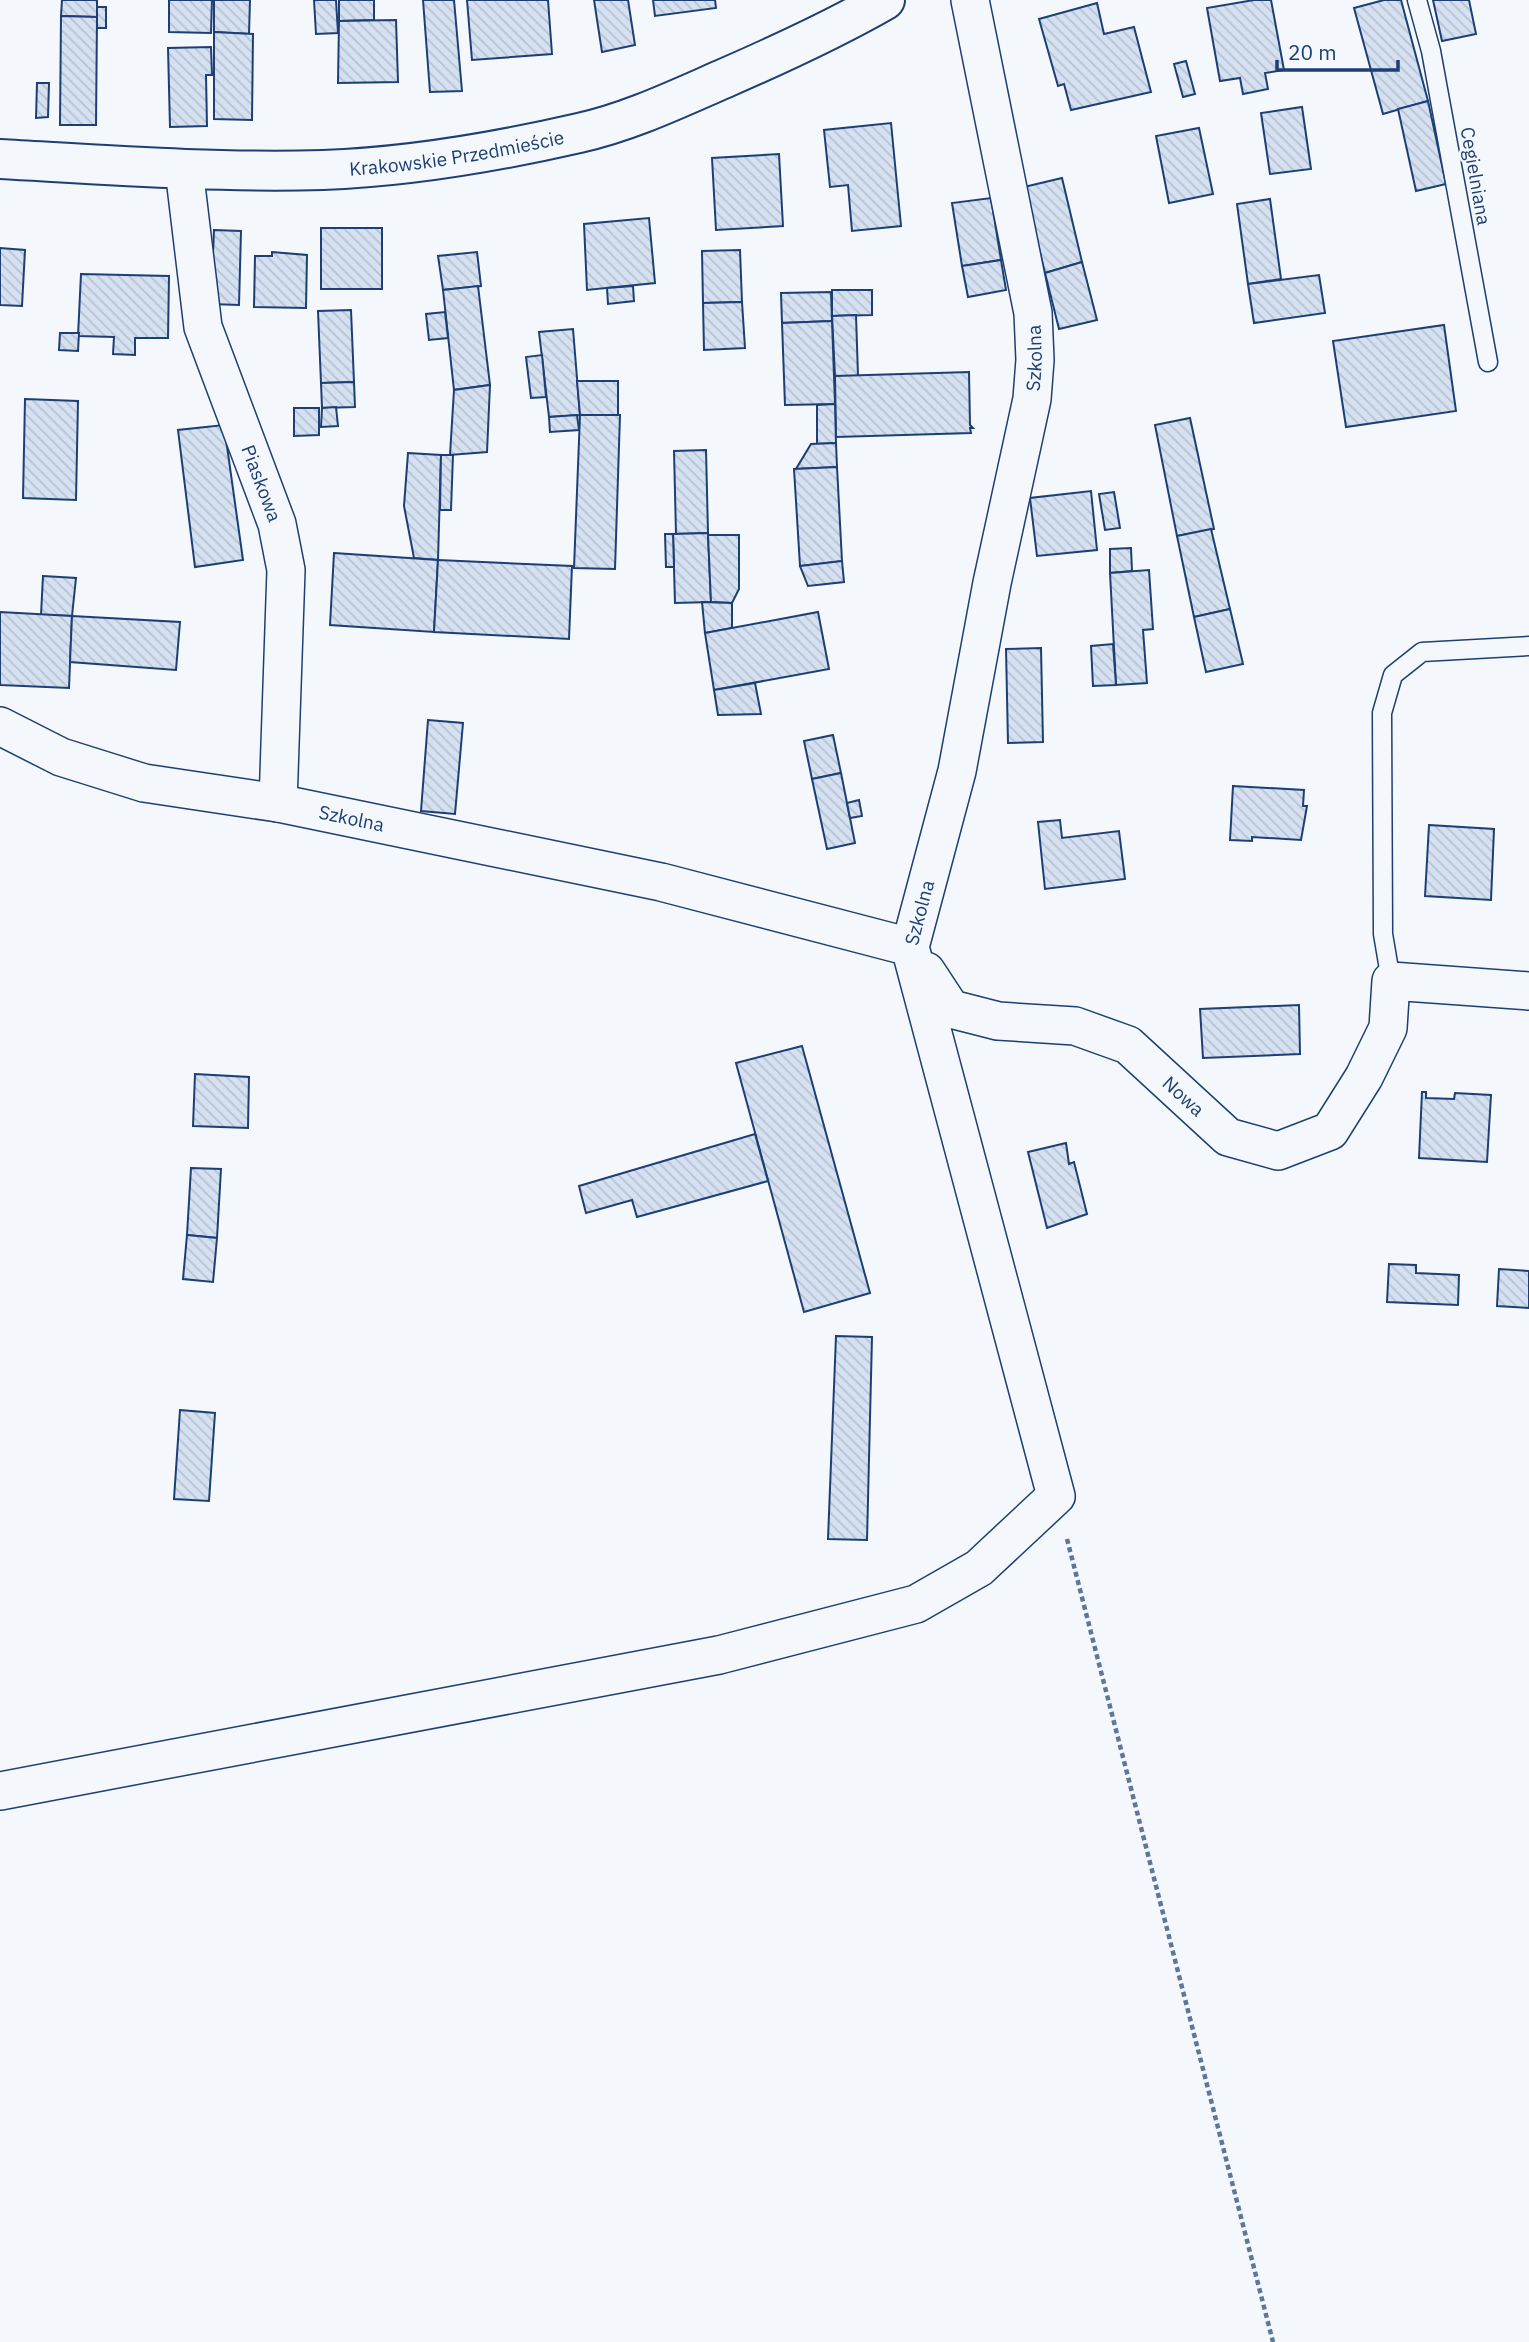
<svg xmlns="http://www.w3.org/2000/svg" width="1529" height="2342" viewBox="0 0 1529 2342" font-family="'IBM Plex Sans',sans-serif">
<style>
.building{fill:url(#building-back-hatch);stroke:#1d3f73;stroke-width:2}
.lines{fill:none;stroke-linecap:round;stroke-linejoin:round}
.service-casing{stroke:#1d3f73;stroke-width:21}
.minor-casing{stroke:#1d3f73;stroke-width:40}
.secondary-casing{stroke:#1d3f73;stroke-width:42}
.path{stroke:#5e769c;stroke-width:4.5;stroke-dasharray:5 3.5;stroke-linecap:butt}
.service{stroke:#f4f7fb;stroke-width:18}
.minor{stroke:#f4f7fb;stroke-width:37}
.secondary{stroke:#f4f7fb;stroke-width:38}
.labels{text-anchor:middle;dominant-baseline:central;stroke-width:5;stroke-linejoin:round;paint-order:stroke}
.street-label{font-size:19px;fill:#1d3f73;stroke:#f4f7fb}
</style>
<defs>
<pattern id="building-back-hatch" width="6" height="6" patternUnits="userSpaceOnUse" patternTransform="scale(1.75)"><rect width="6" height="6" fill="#d5e0f0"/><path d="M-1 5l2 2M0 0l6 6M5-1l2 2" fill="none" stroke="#b6c1d1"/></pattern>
</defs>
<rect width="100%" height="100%" fill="#f4f7fb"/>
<g class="building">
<polygon points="62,0 97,0 97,17 61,16"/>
<polygon points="169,0 212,0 211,33 169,32"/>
<polygon points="214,0 250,0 249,34 214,32"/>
<polygon points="314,0 336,0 338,33 316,34"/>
<polygon points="339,0 374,0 374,20 339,21"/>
<polygon points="423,0 454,0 462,91 430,92"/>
<polygon points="467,0 548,0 552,54 472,60"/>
<polygon points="594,0 628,0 635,45 602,52"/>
<polygon points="653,0 715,0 716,8 655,16"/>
<polygon points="1254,0 1271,0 1284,70 1265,73 1268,89 1243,94 1240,78 1220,81 1207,8"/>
<polygon points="1384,0 1401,0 1428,101 1383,114 1354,8"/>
<polygon points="1433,0 1469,0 1476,34 1442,41"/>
<polygon points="1097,3 1104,34 1134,27 1151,92 1071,110 1064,84 1058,86 1039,19"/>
<rect x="97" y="7" width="9" height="21"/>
<polygon points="61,16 97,17 96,125 60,125"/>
<polygon points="396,20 398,82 338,83 339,21"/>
<polygon points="214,32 253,34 252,120 214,119"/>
<polygon points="211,47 212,75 206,75 207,126 170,127 168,48"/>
<polygon points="1186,61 1195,94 1183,97 1174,64"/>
<polygon points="37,83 49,83 48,117 36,118"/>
<polygon points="1428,101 1446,184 1416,191 1398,109"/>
<polygon points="1302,107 1311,169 1270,174 1261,113"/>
<polygon points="891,123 901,226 852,231 848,185 830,187 824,130"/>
<polygon points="1199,128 1213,194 1169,203 1156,136"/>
<polygon points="779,154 783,226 716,230 712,158"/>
<polygon points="1062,178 1082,262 1045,273 1024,187"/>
<polygon points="991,198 1001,260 962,266 952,203"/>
<polygon points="1270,199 1281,279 1248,284 1237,204"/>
<polygon points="649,218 655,283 587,290 584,224"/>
<rect x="321" y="228" width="61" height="61"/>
<polygon points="214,230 241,231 239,305 211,304"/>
<polygon points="0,248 25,250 22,306 0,305"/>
<polygon points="740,250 742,302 703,303 702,251"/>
<polygon points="272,252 307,255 306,308 254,307 255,256 272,256"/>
<polygon points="477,252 481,286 443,290 438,256"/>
<polygon points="1001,260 1006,290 968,297 962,266"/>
<polygon points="1082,262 1097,320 1059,329 1045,273"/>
<polygon points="81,274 169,276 168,338 135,338 135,355 113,354 114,337 78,336"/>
<polygon points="1319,275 1325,313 1254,323 1248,284"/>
<polygon points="478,286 490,385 454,390 443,290"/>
<polygon points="633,286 634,301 608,304 607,288"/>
<polygon points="832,290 872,290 872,315 832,316"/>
<polygon points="831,292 832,321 782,323 781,293"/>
<polygon points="742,302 745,348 704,350 703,303"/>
<polygon points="351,310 354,382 321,383 318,311"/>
<polygon points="445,312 448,338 429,340 426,314"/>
<polygon points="856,315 858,376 835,376 832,316"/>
<polygon points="832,321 835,404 785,405 782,323"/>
<polygon points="1444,325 1456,411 1346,427 1333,341"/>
<polygon points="573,329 580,415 549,417 539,332"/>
<polygon points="60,333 79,333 78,351 59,350"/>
<polygon points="542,355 546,397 531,398 526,357"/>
<polygon points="969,372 970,425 973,428 970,428 971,433 836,437 835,376"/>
<polygon points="577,381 618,381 618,415 580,415"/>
<polygon points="354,382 355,407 322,408 321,383"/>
<polygon points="490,385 487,452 450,455 454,390"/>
<polygon points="25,399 78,401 76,500 23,498"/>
<polygon points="835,404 836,443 817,444 817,405"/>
<polygon points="336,407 338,426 321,427 322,408"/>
<polygon points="294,408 319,408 319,435 294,436"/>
<polygon points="577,415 579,430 550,432 549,417"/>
<polygon points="580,415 620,415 615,569 574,568"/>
<polygon points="1190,418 1214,529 1177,536 1155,425"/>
<polygon points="224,425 243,560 195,567 178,430"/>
<polygon points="836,443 837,467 796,469 811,444"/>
<polygon points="706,450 708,533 676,534 674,451"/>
<polygon points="408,453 441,455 438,560 414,558 404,506"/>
<polygon points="441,455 453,455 451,510 440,510"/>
<polygon points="837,467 842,561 800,566 794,469"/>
<polygon points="1091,491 1097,550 1037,556 1030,498"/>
<polygon points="1114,492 1120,528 1105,530 1099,494"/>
<polygon points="1211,529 1230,609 1194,617 1177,536"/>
<polygon points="708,533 711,602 675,603 673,534"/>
<polygon points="665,534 673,534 674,567 666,567"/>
<polygon points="708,535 739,535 739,589 732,603 711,602"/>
<polygon points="1131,548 1132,571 1110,573 1110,549"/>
<polygon points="334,553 438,560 434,632 330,625"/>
<polygon points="438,560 572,566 569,639 434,632"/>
<polygon points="842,561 844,582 808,586 800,566"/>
<polygon points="1149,570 1153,629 1143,630 1147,683 1116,685 1110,573"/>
<polygon points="43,576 76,578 72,616 41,615"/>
<polygon points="702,602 732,603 732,628 705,633"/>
<polygon points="1230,609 1243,664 1206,672 1194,617"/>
<polygon points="0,612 72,616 69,688 0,685"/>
<polygon points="818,612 829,669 714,690 705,633"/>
<polygon points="72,616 180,622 176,670 70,662"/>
<polygon points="1113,644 1116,685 1093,686 1091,646"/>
<polygon points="1041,648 1043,742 1008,743 1006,649"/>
<polygon points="755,683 761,714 718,715 714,690"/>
<polygon points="428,720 463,723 455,814 421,811"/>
<polygon points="833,735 841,773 812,779 804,741"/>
<polygon points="841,773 855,843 827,849 812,779"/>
<polygon points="1233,786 1304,790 1303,806 1307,806 1301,840 1252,837 1252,841 1230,840"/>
<polygon points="859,800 862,816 850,818 847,803"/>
<polygon points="1060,820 1062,838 1119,831 1125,879 1045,889 1038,822"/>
<polygon points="1429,825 1494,829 1491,900 1425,896"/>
<polygon points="1299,1005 1300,1054 1203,1058 1200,1009"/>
<polygon points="802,1046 870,1293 804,1312 736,1063"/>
<polygon points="195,1074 249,1077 248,1128 193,1126"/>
<polygon points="1422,1092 1426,1092 1426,1098 1454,1099 1455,1093 1491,1095 1487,1162 1419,1158"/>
<polygon points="755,1134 768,1181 637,1217 632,1200 586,1213 579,1186"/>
<polygon points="1066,1143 1069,1164 1074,1162 1087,1214 1047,1228 1028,1152"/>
<polygon points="191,1168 221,1169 217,1238 187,1235"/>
<polygon points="187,1235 217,1238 213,1282 183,1279"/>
<polygon points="1389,1264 1416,1265 1416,1273 1459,1275 1458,1305 1387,1302"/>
<polygon points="1499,1269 1529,1271 1529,1308 1497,1306"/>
<polygon points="836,1336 872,1337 867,1540 828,1539"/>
<polygon points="180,1410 215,1413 209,1501 174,1499"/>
</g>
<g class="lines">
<defs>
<g id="service">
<polyline points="1417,0 1431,51 1488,362"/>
<polyline points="1391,981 1383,934 1382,713 1393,675 1422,652 1529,646"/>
</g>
<g id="minor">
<path id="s1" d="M184 169 203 327 277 524 286 570 278 803"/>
<path id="s2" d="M0 726 61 757 144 783 278 803 661 882 910 947"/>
<path id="s3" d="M926 971 951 1009 998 1021 1075 1026 1128 1045 1228 1137 1278 1151 1330 1131 1364 1077 1388 1028 1391 981 1529 991"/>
<path id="s4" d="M0 1791 719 1655 916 1604 979 1568 1056 1496 910 947 957 771 992 583 1032 399 1035 360 1033 313 970 0"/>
</g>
<g id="secondary">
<path id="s5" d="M0 159C107 165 215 173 323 170 408 167 496 152 579 133 629 122 677 99 723 79 778 55 833 30 885 0"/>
</g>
</defs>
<use href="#service" class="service-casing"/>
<use href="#minor" class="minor-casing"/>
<use href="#secondary" class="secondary-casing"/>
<polyline class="path" points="1067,1539 1273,2342"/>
<use href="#service" class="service"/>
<use href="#minor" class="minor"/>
<use href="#secondary" class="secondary"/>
</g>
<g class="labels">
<g class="street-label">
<text stroke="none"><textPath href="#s5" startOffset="458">Krakowskie Przedmieście</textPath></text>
<text transform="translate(1476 176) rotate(80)">Cegielniana</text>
<text stroke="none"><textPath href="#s4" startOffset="2284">Szkolna</textPath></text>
<text stroke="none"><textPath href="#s1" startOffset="326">Piaskowa</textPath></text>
<text stroke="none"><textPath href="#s2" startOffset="366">Szkolna</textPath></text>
<text stroke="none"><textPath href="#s4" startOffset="1717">Szkolna</textPath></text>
<text stroke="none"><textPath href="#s3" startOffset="303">Nowa</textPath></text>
</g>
</g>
<path d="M1277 60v10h121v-10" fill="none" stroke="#1d3f73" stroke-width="3.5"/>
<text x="1288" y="60" font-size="21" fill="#1d3f73" stroke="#f4f7fb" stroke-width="5" paint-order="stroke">20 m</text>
</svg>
